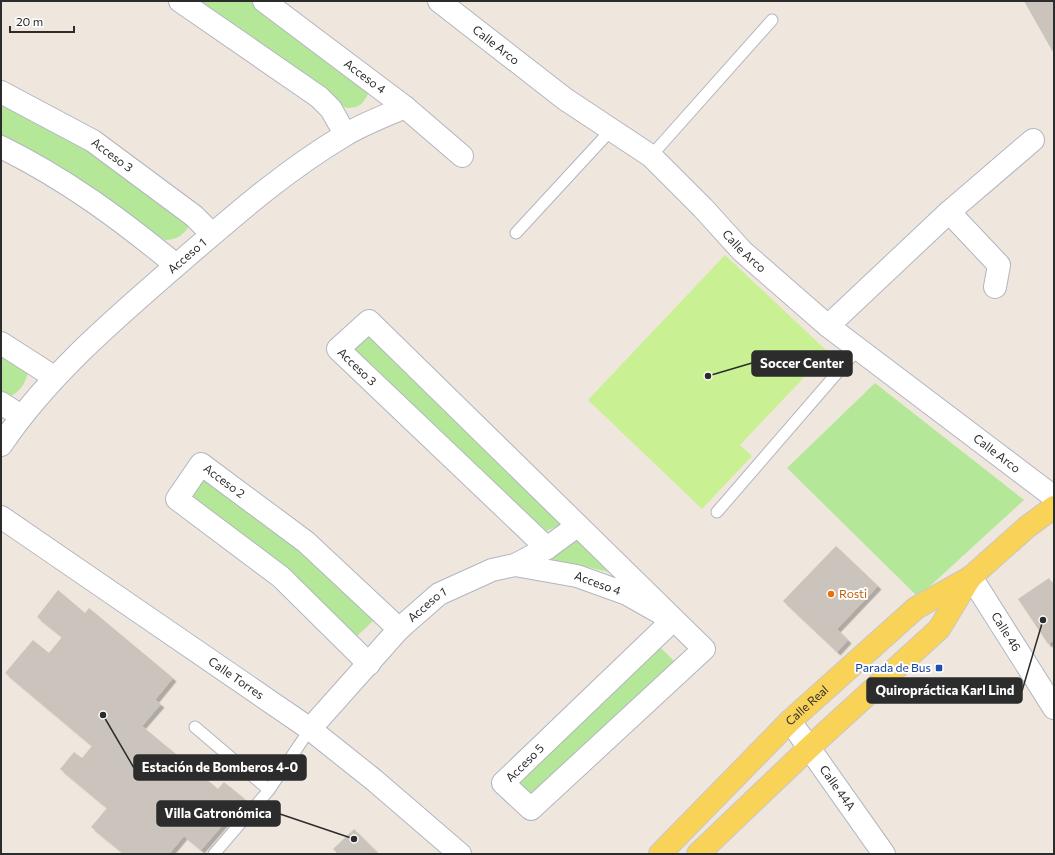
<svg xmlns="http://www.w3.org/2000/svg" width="1055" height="855" viewBox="0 0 1055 855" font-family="Commissioner,sans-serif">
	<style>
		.green { fill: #b4e898 }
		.pitch { fill: #c9f093 }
		.building { fill: #cac4bd; filter: url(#shadow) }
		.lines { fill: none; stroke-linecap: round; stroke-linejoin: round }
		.lane-casing { stroke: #b2b5c1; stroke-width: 13 }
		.street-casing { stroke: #b2b5c1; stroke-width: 24 }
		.primary-casing { stroke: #c8c8c8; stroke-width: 24 }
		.lane { stroke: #fff; stroke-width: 11 }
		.street { stroke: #fff; stroke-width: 22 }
		.primary { stroke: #f9d258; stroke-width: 22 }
		.food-dot { fill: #e8710a; stroke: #fff; stroke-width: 1.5 }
		.transit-dot { fill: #1a4fb4; stroke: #fff; stroke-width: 1.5 }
		.labels { text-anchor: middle; stroke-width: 4; stroke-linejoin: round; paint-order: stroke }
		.street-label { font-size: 12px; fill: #2c2c2c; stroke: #fff }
		.food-label { font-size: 12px; fill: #c56008; stroke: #fff; text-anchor: start }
		.transit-label { font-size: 12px; fill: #164399; stroke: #fff; text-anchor: end }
		.leader { fill: none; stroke: #2c2c2c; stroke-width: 1.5 }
		.callout-dot { fill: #2c2c2c; stroke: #fff; stroke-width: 1.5 }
		.callout { fill: #2c2c2c; stroke: #2c2c2c; stroke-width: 1.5 }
		.callout-label { font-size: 13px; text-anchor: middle; font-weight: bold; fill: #fff }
	</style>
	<defs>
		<filter id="shadow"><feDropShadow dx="3.5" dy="3.5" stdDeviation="0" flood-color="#0004"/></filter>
	</defs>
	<rect width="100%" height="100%" fill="#efe7de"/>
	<g class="green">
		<path d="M198,1H253L365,83L369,92C363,104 360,108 346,108Z"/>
		<path d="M1,97L93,146L189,226C183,235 177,240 165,240L73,175L1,137Z"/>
		<path d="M368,335L564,523L542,533L351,352Z"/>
		<path d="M1,350L28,371C26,384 18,395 5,398L1,395Z"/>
		<path d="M875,383L1024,500L918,597L787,468Z"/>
		<path d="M204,475L297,545L374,620L357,636L277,560L191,495Z"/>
		<path d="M580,538L617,574L579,565L539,560Z"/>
		<path d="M659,646L677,664L534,798L514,781Z"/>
	</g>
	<path class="pitch" d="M725,255L828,352L740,445L752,456L702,509L588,400Z"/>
	<g class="building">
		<path d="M1024,1H1054V54Z"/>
		<path d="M836,546L878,586L837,629L848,640L837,652L783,601Z"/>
		<path d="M1049,578L1054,585V640L1048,644L1018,599Z"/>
		<path d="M58,590L85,613L89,608L173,678L155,700L161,704L142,726L218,789L224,782L245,799L201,850L184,836L169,854H124L91,827L107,808L60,769L74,752L82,758L92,746L5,673L33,640L49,653L62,637L37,617Z"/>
		<path d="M354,829L379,854H338L333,849Z"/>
	</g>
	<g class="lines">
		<g class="lane-casing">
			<g id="lane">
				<path d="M651,156L772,20"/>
				<path d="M516,233L611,130"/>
				<path d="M717,512L857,350"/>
				<path d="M195,727L269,790"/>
				<path d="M214,854L269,790L310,729"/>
			</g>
		</g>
		<g class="street-casing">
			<g id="street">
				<path d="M180,1L319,97L331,109L345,134"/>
				<path id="s1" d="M264,1L405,107L462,156"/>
				<path id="s2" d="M439,1L565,99L651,156L703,208L742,251L828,326L1054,497"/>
				<path id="s3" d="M1,92L93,141L194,216L212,234"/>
				<path d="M1,147C66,179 120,219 176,265"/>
				<path d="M949,212L999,265L995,287"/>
				<path d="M828,326L949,212L1033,140"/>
				<path d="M1,343L54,377"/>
				<path d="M1,403L21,416"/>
				<path id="s4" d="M1,445C47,377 109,324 171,270C227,222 281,173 345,135C363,124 385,116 405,107"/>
				<path id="s5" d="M1,517L310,729L374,780L460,854"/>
				<path id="s6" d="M515,565L577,576L627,594L673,620L503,783L531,809L704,649L369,321L338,349L547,548"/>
				<path id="s7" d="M971,577L1054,708"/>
				<path id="s8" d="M369,664L281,577L177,499L201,464L306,542L399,629"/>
				<path id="s9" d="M790,721L884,854"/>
				<path id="s10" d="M310,729L399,629L439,594L492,570L515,565L547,548L577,526"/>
			</g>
		</g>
		<g class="primary-casing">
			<g id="primary">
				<path id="s11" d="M660,854L790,721L916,608L971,577L1027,527L1054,507"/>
				<path d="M698,854L810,747L939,629L970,578"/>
			</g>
		</g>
		<use href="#lane" class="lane"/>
		<use href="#street" class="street"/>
		<use href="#primary" class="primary"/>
	</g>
	<circle class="food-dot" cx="831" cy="594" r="4"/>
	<rect class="transit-dot" x="935" y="664" width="8" height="8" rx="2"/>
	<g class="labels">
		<g class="street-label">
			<text dy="4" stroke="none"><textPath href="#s2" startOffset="72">Calle Arco</textPath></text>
			<text dy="4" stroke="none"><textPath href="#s1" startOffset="126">Acceso 4</textPath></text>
			<text dy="4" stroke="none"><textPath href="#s3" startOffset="128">Acceso 3</textPath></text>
			<text dy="4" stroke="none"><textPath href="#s2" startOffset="396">Calle Arco</textPath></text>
			<text dy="4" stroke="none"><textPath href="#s4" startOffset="266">Acceso 1</textPath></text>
			<text dy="4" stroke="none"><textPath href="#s6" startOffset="1215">Acceso 3</textPath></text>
			<text dy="4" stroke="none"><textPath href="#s2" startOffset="720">Calle Arco</textPath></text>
			<text dy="4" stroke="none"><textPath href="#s8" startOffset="325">Acceso 2</textPath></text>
			<text dy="4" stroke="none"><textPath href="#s6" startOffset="85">Acceso 4</textPath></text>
			<text dy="4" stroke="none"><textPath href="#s10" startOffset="171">Acceso 1</textPath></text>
			<text dy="4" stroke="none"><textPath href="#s7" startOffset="65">Calle 46</textPath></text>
			<text dy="4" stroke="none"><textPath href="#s5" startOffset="285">Calle Torres</textPath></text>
			<text dy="4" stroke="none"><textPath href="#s11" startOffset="209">Calle Real</textPath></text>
			<text transform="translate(525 763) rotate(-45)" y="4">Acceso 5</text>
			<text dy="4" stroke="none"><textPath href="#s9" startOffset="82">Calle 44A</textPath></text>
		</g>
		<g class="food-label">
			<text x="839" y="598">Rosti</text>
		</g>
		<g class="transit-label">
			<text x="931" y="672">Parada de Bus</text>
		</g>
	</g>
	<path class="leader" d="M708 376L752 363M1043 620L1022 691M103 715L134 768M354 839L280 814"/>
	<g class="callout-dot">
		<circle cx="708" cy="376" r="4"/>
		<circle cx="1043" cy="620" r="4"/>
		<circle cx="103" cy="715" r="4"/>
		<circle cx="354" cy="839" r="4"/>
	</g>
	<g class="callout">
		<rect x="752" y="351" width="100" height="25" rx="4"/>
		<rect x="867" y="678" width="155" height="25" rx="4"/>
		<rect x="134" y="755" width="172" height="25" rx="4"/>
		<rect x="157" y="801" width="123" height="25" rx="4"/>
	</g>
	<g class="callout-label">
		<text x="802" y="368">Soccer Center</text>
		<text x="945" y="695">Quiropráctica Karl Lind</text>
		<text x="220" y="772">Estación de Bomberos 4-0</text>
		<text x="218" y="818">Villa Gatronómica</text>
	</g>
	<rect width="1055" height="855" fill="none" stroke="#2c2c2c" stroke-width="4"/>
	<path d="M10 26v6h64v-6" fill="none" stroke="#2c2c2c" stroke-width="2"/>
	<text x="16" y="26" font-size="12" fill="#2c2c2c" stroke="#ffffff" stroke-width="3" paint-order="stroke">20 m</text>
</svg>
